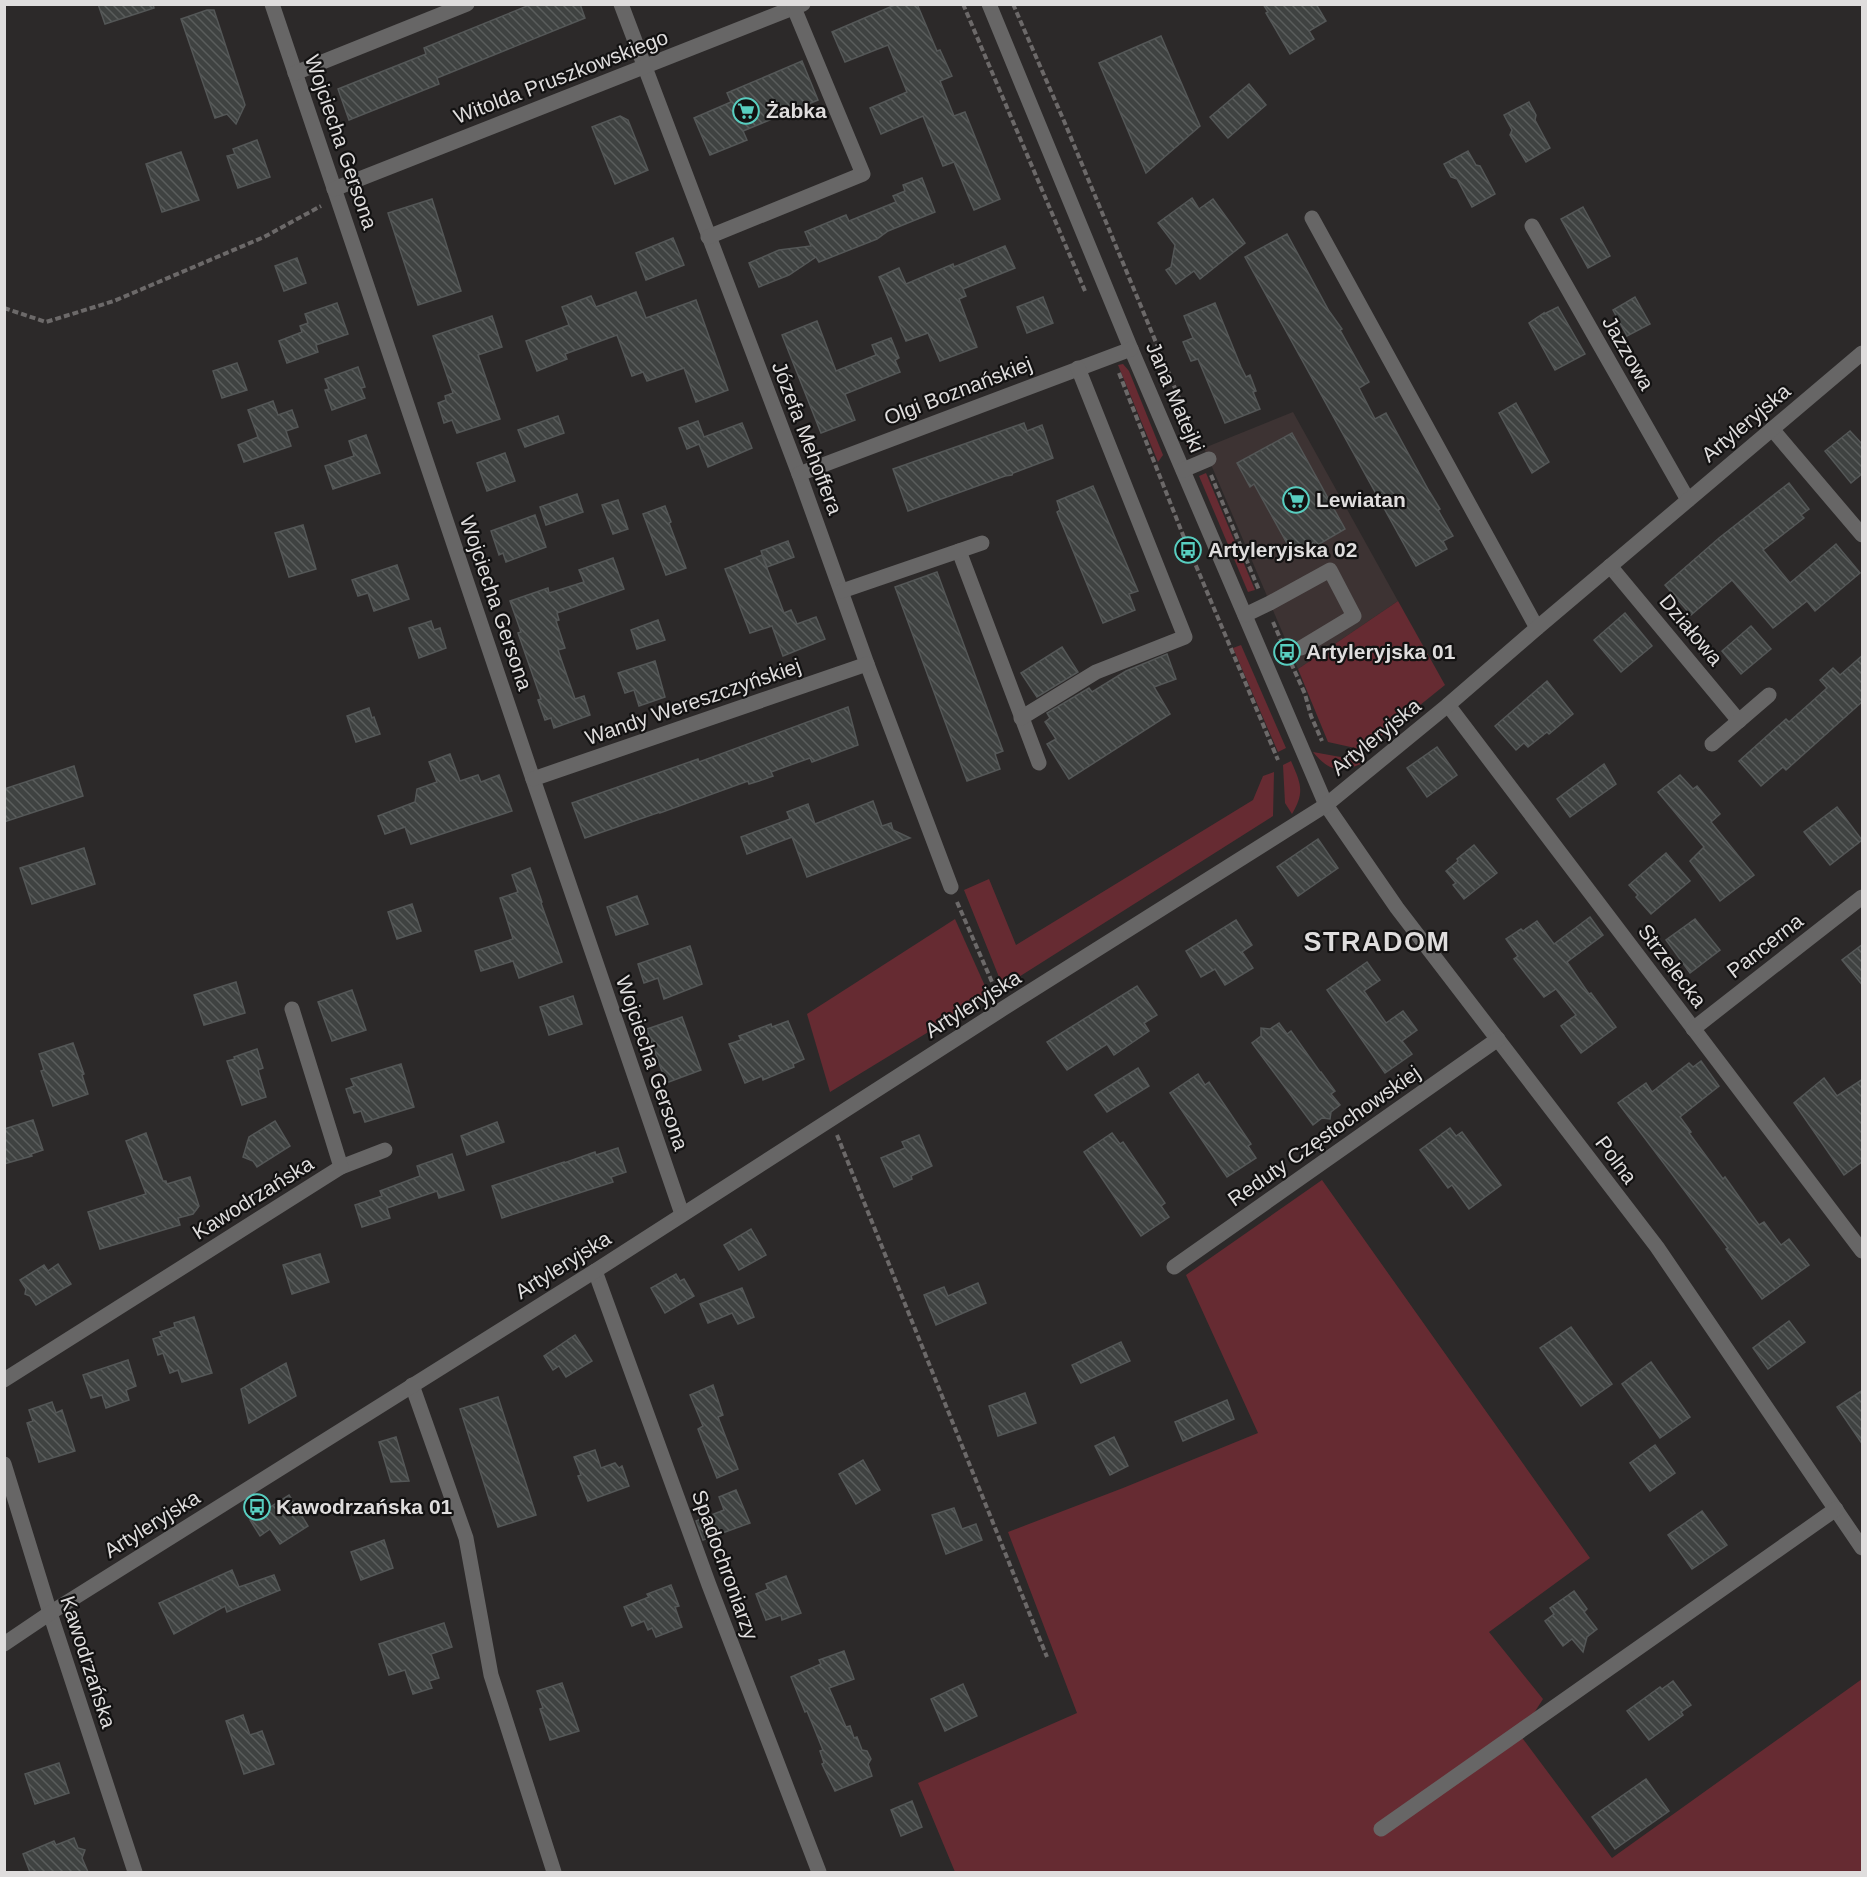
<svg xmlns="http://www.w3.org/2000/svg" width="1867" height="1877" viewBox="0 0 1867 1877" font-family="Helvetica,sans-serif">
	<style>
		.built { fill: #3d3333 }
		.grass { fill: #662b32 }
		.building { fill: url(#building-back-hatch); stroke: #545757; stroke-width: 1.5 }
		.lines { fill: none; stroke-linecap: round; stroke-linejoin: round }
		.path { stroke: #6c6969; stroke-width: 4; stroke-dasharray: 6 3; stroke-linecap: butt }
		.minor { stroke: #676666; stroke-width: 15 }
		.labels { text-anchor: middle; stroke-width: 4.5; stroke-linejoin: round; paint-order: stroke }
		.street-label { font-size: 21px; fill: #dfdddd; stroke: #131212 }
		.poi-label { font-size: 21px; font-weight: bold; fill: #dfdddd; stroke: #131212; text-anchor: start }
		.district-label { font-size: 27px; font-weight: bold; letter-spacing: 1.5px; fill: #dfdddd; stroke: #131212 }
	</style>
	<defs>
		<pattern id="building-back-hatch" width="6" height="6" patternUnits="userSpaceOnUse" patternTransform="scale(1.5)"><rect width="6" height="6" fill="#3f4241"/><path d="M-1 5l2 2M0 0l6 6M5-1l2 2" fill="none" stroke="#5a5d5c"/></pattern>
	</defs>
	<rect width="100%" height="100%" fill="#2c2929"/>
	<path class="built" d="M1293,412L1398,601L1298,669L1204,448Z"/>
	<g class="grass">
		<path d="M1123,364L1129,371L1163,455L1158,462L1118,365Z"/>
		<path d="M1179,405L1198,450H1191L1187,446L1172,410Z"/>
		<path d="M1206,473L1255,590L1248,592L1199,476Z"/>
		<path d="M1398,601L1445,685L1364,750L1328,742L1298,669Z"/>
		<path d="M1241,645L1286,748L1278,752L1233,648Z"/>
		<path d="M1313,752L1357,760L1361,764C1339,773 1329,771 1313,752Z"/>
		<path d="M1291,761C1301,784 1305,792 1292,814L1285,803L1283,765Z"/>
		<path d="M1274,772L1273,816L1003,987L964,890L989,879L1016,945L1253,800L1263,776Z"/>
		<path d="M955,919L989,995L830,1092L807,1014Z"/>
		<path d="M1322,1180L1590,1558L1489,1632L1543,1699L1520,1735L1612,1858L1862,1679V1872H955L918,1783L1077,1713L1008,1532L1123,1488L1258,1433L1186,1275Z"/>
	</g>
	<g class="building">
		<path d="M98,4H153L154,8L105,24Z"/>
		<path d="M532,4H580L585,18L437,78L439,84L349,120L338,89L426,54L424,48Z"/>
		<path d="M897,4H917L937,51L940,50L952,76L940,81L954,116L965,112L1000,199L974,210L954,162L943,166L923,116L881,134L870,108L907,92L888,45L845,62L832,32Z"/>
		<path d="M1263,4H1316L1326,21L1309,31L1314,39L1290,54L1266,13L1268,12Z"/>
		<path d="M207,10H214L245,105L236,124L227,114L215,118L181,19Z"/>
		<path d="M1161,36L1200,126L1146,173L1099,63Z"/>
		<path d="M802,61L818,100L743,131L747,140L710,155L694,118L731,102L727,93Z"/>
		<path d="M1249,84L1266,105L1228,138L1210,117Z"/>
		<path d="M1529,102L1536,115L1535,120L1550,148L1526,162L1510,135L1512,130L1504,115Z"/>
		<path d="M620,116L628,120L648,170L615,184L592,127Z"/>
		<path d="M257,140L270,177L238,188L227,156L235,154L233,149Z"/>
		<path d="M1468,151L1476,165L1480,166L1495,194L1472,207L1457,179L1451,177L1444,164Z"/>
		<path d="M181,152L199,200L162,212L146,164Z"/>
		<path d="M922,178L935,212L888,231L877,239L819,262L816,257L789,275L759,287L749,263L779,250L811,246L805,232L846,215L849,221L896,202L893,196L905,191L903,185Z"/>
		<path d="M1192,198L1199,209L1213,199L1245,243L1200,279L1194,271L1176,284L1166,270L1171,267L1175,245L1158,223Z"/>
		<path d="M432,199L461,291L418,305L388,213Z"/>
		<path d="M1583,207L1610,256L1588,268L1561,219Z"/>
		<path d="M1287,234L1329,311L1342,329L1340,330L1369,382L1359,388L1375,419L1386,413L1429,491L1440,509L1438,510L1453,536L1443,541L1447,549L1416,566L1245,257Z"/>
		<path d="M673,238L684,265L646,280L636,253Z"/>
		<path d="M1005,246L1015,268L963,289L966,296L959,299L977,347L940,361L928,333L906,341L879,277L899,268L906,284L953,264L954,267Z"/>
		<path d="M297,258L306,283L284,291L275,266Z"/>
		<path d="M636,292L646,318L696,300L728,390L696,402L684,368L647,381L643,372L632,376L617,335L565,354L567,359L537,371L526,341L569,325L562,307L591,296L596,307Z"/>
		<path d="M1043,297L1053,323L1027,333L1017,307Z"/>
		<path d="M1635,297L1650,324L1627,336L1613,310Z"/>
		<path d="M337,303L348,334L316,345L318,352L287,363L279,341L302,332L300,326L308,323L305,314Z"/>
		<path d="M1215,303L1241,367L1246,377L1250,375L1256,391L1253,392L1260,409L1225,423L1198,359L1191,361L1183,342L1193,338L1184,316Z"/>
		<path d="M1558,307L1585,354L1555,370L1529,323L1544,313V314Z"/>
		<path d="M492,316L502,347L478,355L500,419L457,433L452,420L444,423L438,403L446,400L445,396L453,393L433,336Z"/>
		<path d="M817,321L836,371L876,355L872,345L891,338L899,358L895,360L900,372L845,394L855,420L821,433L782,335Z"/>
		<path d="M237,363L247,390L222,398L213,371Z"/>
		<path d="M358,367L365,387L361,388L365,398L332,410L325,390L329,389L325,379Z"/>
		<path d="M273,401L278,415L292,410L298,427L286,431L291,446L244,462L238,445L258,437L248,410Z"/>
		<path d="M1516,403L1549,462L1532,473L1499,413Z"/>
		<path d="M558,416L564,433L525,447L518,430Z"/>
		<path d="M698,421L704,437L742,423L752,448L708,467L699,444L687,449L679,428Z"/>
		<path d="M1024,423L1027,431L1042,425L1053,458L1013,473L1012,475L1005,476L908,511L893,469Z"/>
		<path d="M1850,431L1863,445V473L1851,483L1825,451Z"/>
		<path d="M1292,433L1345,529L1316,546L1314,542L1293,554L1254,484L1250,487L1237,463Z"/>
		<path d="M366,435L380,473L333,489L325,466L354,456L349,441Z"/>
		<path d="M505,453L515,481L487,491L477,463Z"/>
		<path d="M1789,483L1809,509L1801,515L1804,518L1763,550L1790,583L1836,544L1860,573L1815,611L1807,601L1773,628L1732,580L1691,615L1665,585L1719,538Z"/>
		<path d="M1093,486L1138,591L1129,594L1135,610L1103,623L1057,512L1060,510L1057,501Z"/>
		<path d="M577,494L583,512L546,525L540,507Z"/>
		<path d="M618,500L628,529L613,534L602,505Z"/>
		<path d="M665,506L671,522L669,523L686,568L666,575L643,514Z"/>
		<path d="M535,515L546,547L506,562L503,553L499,555L491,531Z"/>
		<path d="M303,525L316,569L289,577L275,533Z"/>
		<path d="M788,541L794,557L767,567L761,551Z"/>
		<path d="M762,555L784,613L791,610L797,624L816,617L825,639L783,656L772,626L750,633L725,569Z"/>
		<path d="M613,558L624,589L557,613L559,620L556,621L565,648L558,650L575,699L584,696L590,715L554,728L551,718L545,720L538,700L541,699L518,633L521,632L510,601L548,588L549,593L584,582L579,570Z"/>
		<path d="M397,565L409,599L374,611L368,593L358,596L352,580Z"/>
		<path d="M937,572L1003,751L995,754L1000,769L967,781L895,587Z"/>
		<path d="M1625,613L1652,646L1621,672L1594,640Z"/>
		<path d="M658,620L665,640L637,649L631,630Z"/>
		<path d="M431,621L434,630L440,628L446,648L419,658L409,628Z"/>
		<path d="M1751,626L1771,649L1741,674L1722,651Z"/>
		<path d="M1062,647L1078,672L1037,697L1021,673Z"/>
		<path d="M1167,654L1176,679L1154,687L1170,714L1069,779L1047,744L1056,739L1045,722L1050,718L1047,713L1089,688L1092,692L1126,671Z"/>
		<path d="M1863,655V701L1786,770L1783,767L1761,786L1739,761L1786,719L1789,722L1827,688L1820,680L1833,668L1840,675Z"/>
		<path d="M655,661L665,697L639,706L634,690L625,693L618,673Z"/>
		<path d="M1547,681L1573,714L1549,734L1547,732L1528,747L1524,743L1516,750L1495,726Z"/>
		<path d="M848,707L858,745L812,762L810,758L771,772L773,776L759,781L749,784L748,781L660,813V812L585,838L572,803L698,759L699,762Z"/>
		<path d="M369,708L372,718L374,717L380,734L356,742L347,716Z"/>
		<path d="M1437,747L1457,775L1427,797L1407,768Z"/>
		<path d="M450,754L460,781L478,775L481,782L499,775L512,811L411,844L405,827L385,834L378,816L415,802L417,789L437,782L429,762Z"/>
		<path d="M1604,764L1616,784L1570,817L1557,799Z"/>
		<path d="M74,766L83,796L4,822V789Z"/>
		<path d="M1680,775L1693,789L1697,786L1720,814L1711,822L1754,875L1720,901L1690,861L1704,847L1658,792Z"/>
		<path d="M873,801L882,826L891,823L893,830L910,838L807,877L792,837L747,854L741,837L790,819L787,812L808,804L815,824Z"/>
		<path d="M1837,807L1862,840L1830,865L1804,832Z"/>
		<path d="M1318,839L1338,868L1298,896L1277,867Z"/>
		<path d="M1474,845L1497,873L1464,899L1453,885L1456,883L1446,871L1458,861L1457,859Z"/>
		<path d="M84,848L95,884L32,904L20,868Z"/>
		<path d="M1666,853L1690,881L1651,914L1636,897L1638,895L1629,885Z"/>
		<path d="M530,868L542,902L541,903L562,962L519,978L513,961L481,971L475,951L513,939L500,898L518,892L512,875Z"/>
		<path d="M637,896L648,924L616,935L607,907Z"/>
		<path d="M412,904L421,931L397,939L388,912Z"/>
		<path d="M1590,917L1603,935L1567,962L1589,994L1591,993L1616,1027L1581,1053L1561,1026L1576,1015L1556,989L1544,997L1514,959L1518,956L1506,939L1521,929L1523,931L1537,921L1554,944Z"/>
		<path d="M1695,919L1720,950L1690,973L1666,940Z"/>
		<path d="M1236,920L1252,945L1242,952L1253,968L1225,985L1215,969L1201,977L1186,951Z"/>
		<path d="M1863,944V986L1842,960Z"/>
		<path d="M690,946L702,984L664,999L658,978L644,983L638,964Z"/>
		<path d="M1367,962L1380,980L1364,991L1386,1023L1403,1011L1417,1030L1402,1041L1412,1054L1385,1073L1327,990Z"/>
		<path d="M236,982L245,1013L204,1025L194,995Z"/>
		<path d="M1137,986L1157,1015L1144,1023L1149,1031L1114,1055L1107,1044L1067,1070L1047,1042Z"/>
		<path d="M352,990L366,1030L332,1041L318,1002Z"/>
		<path d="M573,996L582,1024L549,1035L540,1007Z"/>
		<path d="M682,1017L701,1070L666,1083L647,1029Z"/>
		<path d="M788,1021L804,1059L793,1064L794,1067L763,1080L762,1076L745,1083L729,1044L741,1040L739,1036L771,1024L772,1027Z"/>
		<path d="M1279,1023L1287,1034L1291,1031L1320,1072H1321L1335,1091L1331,1094L1340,1105L1331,1112L1330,1119L1322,1118L1313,1125L1252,1043L1261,1036V1028L1270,1029Z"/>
		<path d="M73,1043L84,1074L82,1075L88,1094L53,1106L41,1071L44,1070L39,1054Z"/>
		<path d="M257,1049L263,1068L258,1070L266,1097L242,1105L227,1061L235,1059L234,1057Z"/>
		<path d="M1701,1061L1719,1086L1680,1117L1691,1132L1689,1133L1723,1179L1725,1177L1759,1225L1764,1222L1781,1245L1789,1239L1809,1265L1762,1299L1726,1249L1728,1248L1618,1103L1646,1083L1652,1092L1689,1063L1693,1067Z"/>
		<path d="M401,1064L414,1107L365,1122L361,1111L354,1113L346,1089L354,1086L351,1079Z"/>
		<path d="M1138,1068L1149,1086L1107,1112L1095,1095Z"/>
		<path d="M1198,1074L1205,1085L1209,1082L1251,1144L1248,1146L1256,1158L1227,1177L1170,1093Z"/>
		<path d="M1824,1078L1837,1096L1863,1079V1161L1844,1175L1794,1103Z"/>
		<path d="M33,1120L43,1150L31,1154L32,1156L4,1164V1129Z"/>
		<path d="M275,1121L290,1146L257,1167L253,1161L243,1157L249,1137Z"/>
		<path d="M497,1122L504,1142L467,1155L461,1136Z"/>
		<path d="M1450,1128L1456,1136L1462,1132L1501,1185L1469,1209L1452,1185L1448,1188L1420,1150Z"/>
		<path d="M146,1133L163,1181H166L167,1184L190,1177L199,1206L193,1214L178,1218L180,1225L100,1249L88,1212L146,1194L126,1141Z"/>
		<path d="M1112,1133L1120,1144L1123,1142L1165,1203L1161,1206L1169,1217L1141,1236L1084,1152Z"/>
		<path d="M919,1135L932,1166L911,1176L912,1179L894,1187L881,1158L905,1148L902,1142Z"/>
		<path d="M618,1148L626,1172L611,1177L613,1182L502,1218L492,1186L564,1162V1163L595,1152L596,1155Z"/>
		<path d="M452,1154L464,1190L439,1198L437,1191L387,1208L390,1218L362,1227L355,1205L382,1196L380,1191L420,1176L417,1166Z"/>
		<path d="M751,1229L766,1255L739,1270L724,1245Z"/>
		<path d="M320,1254L329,1282L292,1294L283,1265Z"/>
		<path d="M58,1264L71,1284L36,1305L30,1296L25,1294L26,1289L20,1280L44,1265L48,1271Z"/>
		<path d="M676,1274L680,1281L684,1279L694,1296L665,1313L651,1288Z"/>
		<path d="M978,1283L986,1303L936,1325L924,1295L944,1287L948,1296Z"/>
		<path d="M742,1288L754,1317L738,1324L732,1313L708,1323L700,1304Z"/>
		<path d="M194,1317L212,1373L182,1382L178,1370L170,1373L163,1353L158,1355L153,1339L162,1336L160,1332L175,1327L174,1323Z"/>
		<path d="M1789,1321L1805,1342L1768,1369L1753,1348Z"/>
		<path d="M1571,1327L1612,1384L1581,1406L1540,1348Z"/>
		<path d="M575,1335L592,1361L566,1377L559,1366L553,1370L544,1356Z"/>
		<path d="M1121,1342L1130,1361L1081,1383L1072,1365Z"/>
		<path d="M128,1360L136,1386L126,1390L129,1400L106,1408L102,1395L91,1398L83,1375Z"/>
		<path d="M1651,1362L1690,1417L1660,1438L1622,1384Z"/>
		<path d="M286,1363L296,1396L249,1423L241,1389Z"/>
		<path d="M713,1385L723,1415L718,1417L738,1469L717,1478L698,1429L703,1426L690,1395Z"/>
		<path d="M1863,1390V1445L1837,1407Z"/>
		<path d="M1025,1393L1036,1423L998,1436L989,1406Z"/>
		<path d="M498,1397L536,1515L498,1527L460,1409Z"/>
		<path d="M1227,1400L1234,1419L1183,1441L1175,1422Z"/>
		<path d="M52,1402L56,1413L62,1410L75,1451L39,1462L27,1423L33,1421L29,1410Z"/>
		<path d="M396,1437L409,1481L391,1482L379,1442Z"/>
		<path d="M1114,1437L1128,1466L1110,1475L1095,1446Z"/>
		<path d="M1655,1445L1675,1473L1650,1491L1630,1463Z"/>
		<path d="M595,1450L601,1468L615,1463L619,1468L622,1466L629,1486L588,1501L578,1476L581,1475L574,1457Z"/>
		<path d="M863,1460L880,1490L856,1504L839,1474Z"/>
		<path d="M736,1490L750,1523L703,1540L696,1521L724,1510L719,1497Z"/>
		<path d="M289,1495L308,1526L280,1544L270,1529L260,1536L250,1520Z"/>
		<path d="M954,1508L962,1529L976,1524L982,1540L946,1554L932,1515Z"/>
		<path d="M1702,1511L1727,1545L1692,1569L1668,1535Z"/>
		<path d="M384,1540L393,1568L361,1580L351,1552Z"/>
		<path d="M232,1570L239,1587L274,1575L280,1590L227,1612L225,1606L174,1634L159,1603Z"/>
		<path d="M786,1576L801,1613L782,1620L781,1615L766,1620L756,1594L768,1589L766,1584Z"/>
		<path d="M671,1585L679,1606L675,1607L682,1627L656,1637L652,1628L648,1630L644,1621L632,1626L624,1607L649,1597L647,1594Z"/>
		<path d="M1574,1591L1587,1609L1584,1612L1597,1629L1587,1637L1583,1652L1572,1639L1563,1646L1545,1621L1554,1614L1550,1608Z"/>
		<path d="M444,1623L452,1647L431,1654L439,1678L429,1681L432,1688L413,1694L405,1670L389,1675L379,1644Z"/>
		<path d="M844,1651L854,1679L829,1688L846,1727L850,1726L854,1738L857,1737L862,1750L867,1751L871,1759L868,1764L872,1776L835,1791L822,1764L824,1763L820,1751L823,1750L807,1711L805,1712L791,1677L821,1664L819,1660Z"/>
		<path d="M1673,1681L1691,1705L1681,1712L1683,1715L1649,1740L1627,1711L1660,1687L1662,1689Z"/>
		<path d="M562,1683L579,1731L550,1740L540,1709L543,1708L537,1691Z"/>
		<path d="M963,1684L977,1716L945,1731L931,1699Z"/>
		<path d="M243,1715L250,1735L262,1731L274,1764L244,1774L226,1721Z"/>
		<path d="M59,1763L69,1793L35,1804L25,1774Z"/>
		<path d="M1646,1779L1669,1811L1615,1849L1592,1817Z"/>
		<path d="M912,1801L922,1827L901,1836L891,1810Z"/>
		<path d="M74,1838L78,1848L85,1850L82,1858L88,1872H30L23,1854L54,1841L56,1845Z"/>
	</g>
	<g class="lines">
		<g class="path">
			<path d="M963,4L1085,291"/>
			<path d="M1013,4L1064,121L1199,446"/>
			<path d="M4,308L46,322L114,301L264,237L321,206"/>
			<path d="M1119,373L1183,535L1278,760"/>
			<path d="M1211,475L1259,590"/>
			<path d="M1273,622L1283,645"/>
			<path d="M1291,663L1305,694L1311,716L1322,741"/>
			<path d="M957,902L996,991"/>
			<path d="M837,1135L1047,1657"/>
		</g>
		<g class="minor">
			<path d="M272,4L533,779L682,1214"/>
			<path d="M621,4L799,474L867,664L951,887"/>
			<path d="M989,4L1131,349L1326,805L1397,908L1657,1247L1862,1548"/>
			<path d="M295,73L467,4"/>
			<path d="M334,189L803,4"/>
			<path d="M1312,218L1537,628"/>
			<path d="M1532,226L1688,500"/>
			<path d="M708,237L863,174L794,8"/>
			<path d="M1772,429L1862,535"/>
			<path d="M1183,470L1209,459"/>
			<path d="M799,474L1131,349"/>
			<path d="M959,551L1039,763"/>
			<path d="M1610,566L1739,721"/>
			<path d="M842,591L982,543"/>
			<path d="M1245,615L1270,603L1330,570L1354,616L1301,648"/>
			<path d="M1448,705L1862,1251"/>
			<path d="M1021,718L1096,672L1185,637L1078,368"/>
			<path d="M1712,744L1769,695"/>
			<path d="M533,779L867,664"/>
			<path d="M1693,1029L1862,897"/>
			<path d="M341,1167L385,1150"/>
			<path d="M1174,1267L1498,1039"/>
			<path d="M595,1271L709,1585L819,1872"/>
			<path d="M4,1380L341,1167L292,1009"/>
			<path d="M412,1385L466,1538L491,1675L554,1872"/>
			<path d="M4,1464L50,1613L135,1872"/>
			<path d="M4,1644L50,1613L595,1271L1004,1008L1326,805L1448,705L1537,628L1862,353"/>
			<path d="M1381,1829L1836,1509"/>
		</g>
	</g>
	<defs>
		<g id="supermarket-ring" transform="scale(1.35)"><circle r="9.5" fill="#131212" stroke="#58cec0" stroke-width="1.5"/><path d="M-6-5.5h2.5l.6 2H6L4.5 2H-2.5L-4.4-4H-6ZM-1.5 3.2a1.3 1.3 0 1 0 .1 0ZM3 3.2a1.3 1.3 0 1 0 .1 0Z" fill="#58cec0"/></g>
		<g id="bus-ring" transform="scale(1.35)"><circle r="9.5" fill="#131212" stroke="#58cec0" stroke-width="1.5"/><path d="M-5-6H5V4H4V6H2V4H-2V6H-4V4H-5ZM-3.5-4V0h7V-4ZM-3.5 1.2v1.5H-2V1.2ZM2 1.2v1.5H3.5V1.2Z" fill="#58cec0"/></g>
	</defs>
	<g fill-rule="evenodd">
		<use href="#supermarket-ring" x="746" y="111"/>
		<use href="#supermarket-ring" x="1296" y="500"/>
		<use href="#bus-ring" x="1188" y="550"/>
		<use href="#bus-ring" x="1287" y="652"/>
		<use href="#bus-ring" x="257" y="1507"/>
	</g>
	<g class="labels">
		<g class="street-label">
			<text transform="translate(561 77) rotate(-21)" y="7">Witolda Pruszkowskiego</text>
			<text transform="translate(341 142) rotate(71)" y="7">Wojciecha Gersona</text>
			<text transform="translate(1628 353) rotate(60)" y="7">Jazzowa</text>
			<text transform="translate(958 391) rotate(-21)" y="7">Olgi Boznańskiej</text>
			<text transform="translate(1175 397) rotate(67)" y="7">Jana Matejki</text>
			<text transform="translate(1746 423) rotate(-40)" y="7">Artyleryjska</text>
			<text transform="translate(807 438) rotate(69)" y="7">Józefa Mehoffera</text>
			<text transform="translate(496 603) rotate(71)" y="7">Wojciecha Gersona</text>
			<text transform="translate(1691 630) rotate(50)" y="7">Działowa</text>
			<text transform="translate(693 702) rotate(-19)" y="7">Wandy Wereszczyńskiej</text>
			<text transform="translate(1376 737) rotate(-39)" y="7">Artyleryjska</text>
			<text transform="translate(1765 946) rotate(-38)" y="7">Pancerna</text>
			<text transform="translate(1672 966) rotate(53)" y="7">Strzelecka</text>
			<text transform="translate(973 1004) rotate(-32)" y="7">Artyleryjska</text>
			<text transform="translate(652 1063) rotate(71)" y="7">Wojciecha Gersona</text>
			<text transform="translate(1324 1136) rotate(-35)" y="7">Reduty Częstochowskiej</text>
			<text transform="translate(1616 1160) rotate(53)" y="7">Polna</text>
			<text transform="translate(253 1198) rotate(-32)" y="7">Kawodrzańska</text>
			<text transform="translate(563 1265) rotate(-32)" y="7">Artyleryjska</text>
			<text transform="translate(152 1524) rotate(-32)" y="7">Artyleryjska</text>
			<text transform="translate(725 1565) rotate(70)" y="7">Spadochroniarzy</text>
			<text transform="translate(88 1662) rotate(72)" y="7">Kawodrzańska</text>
		</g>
		<g class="poi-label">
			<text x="766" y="118">Żabka</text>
			<text x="1316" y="507">Lewiatan</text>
			<text x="1208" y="557">Artyleryjska 02</text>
			<text x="1306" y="659">Artyleryjska 01</text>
			<text x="276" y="1514">Kawodrzańska 01</text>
		</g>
		<g class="district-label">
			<text x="1377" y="951">STRADOM</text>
		</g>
	</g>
	<rect width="1867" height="1877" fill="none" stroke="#dfdddd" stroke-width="12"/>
</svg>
